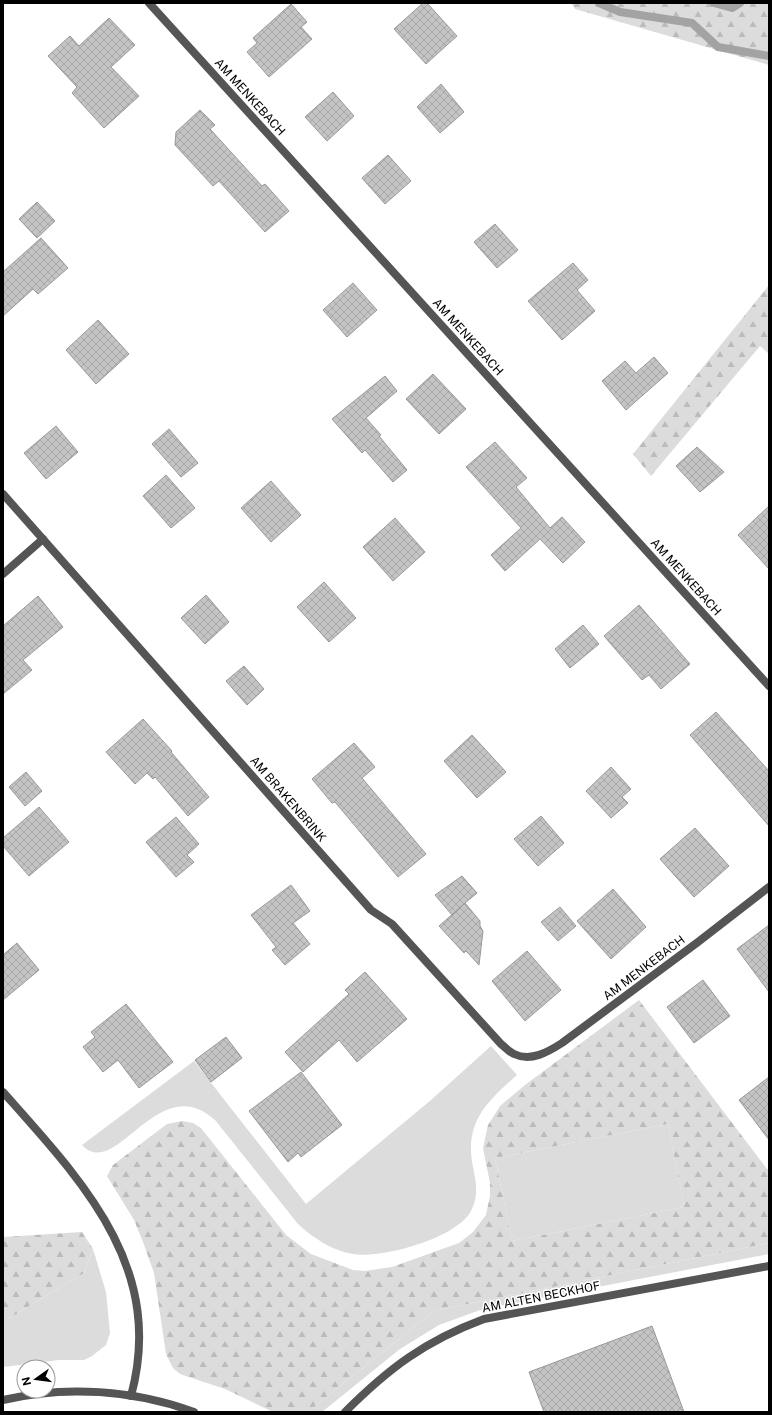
<svg xmlns="http://www.w3.org/2000/svg" width="772" height="1415" viewBox="0 0 772 1415" font-family="'Public Sans',sans-serif">
	<style>
		.green { fill: #dcdcdc }
		.forest { fill: url(#forest-firs); fill-rule: evenodd }
		.lines { fill: none; stroke-linecap: round; stroke-linejoin: round }
		.stream { stroke: #a3a3a3; stroke-width: 8 }
		.building { fill: url(#building-cross-hatch); stroke: #999 }
		.minor { stroke: #555; stroke-width: 8 }
		.labels { text-anchor: middle; stroke-width: 3; stroke-linejoin: round; paint-order: stroke }
		.street-label { font-size: 12px; fill: #000; stroke: #fff }
	</style>
	<defs>
		<pattern id="forest-firs" width="22" height="20" patternUnits="userSpaceOnUse"><rect width="22" height="20" fill="#dcdcdc"/><path d="M5 1l3.5 6h-7zM16 11l3.5 6h-7z" fill="#bbb"/></pattern>
		<pattern id="building-cross-hatch" width="8" height="8" patternUnits="userSpaceOnUse"><rect width="8" height="8" fill="#c4c4c4"/><path d="M0 0l8 8M0 8l8-8" fill="none" stroke="#a7a7a7"/></pattern>
	</defs>
	<rect width="100%" height="100%" fill="#fff"/>
	<g class="green">
		<path d="M491,1046L517,1075C486,1102 464,1123 473,1167C476,1183 479,1195 471,1211C457,1238 382,1259 353,1254C333,1251 313,1238 298,1224L215,1120C158,1068 116,1182 82,1145L194,1061L306,1204L431,1100Z"/>
		<path d="M668,1124L684,1207L512,1241L495,1158Z"/>
		<path d="M769,1243V1254L483,1309L439,1325L400,1349L322,1412H308L434,1311Z"/>
		<path d="M93,1249L106,1292L110,1333L106,1345L92,1356L84,1360H59L3,1367V1322L84,1273Z"/>
	</g>
	<g class="forest">
		<path d="M571,3H769V65L575,9Z"/>
		<path d="M769,285V354L760,346L651,476L633,454Z"/>
		<path d="M639,1000L767,1169H769V1243L434,1311L308,1412H273L225,1389L180,1374L173,1368L166,1354L154,1273L143,1242L134,1220L107,1176L113,1165L167,1124L182,1121L193,1123L201,1128L286,1235L311,1254L353,1270L365,1271L392,1267L459,1243L473,1232L486,1215L490,1196V1183L483,1148L488,1125L500,1106L525,1085ZM668,1124L684,1207L512,1241L495,1158Z"/>
		<path d="M82,1232L93,1249L84,1273L3,1322V1237Z"/>
	</g>
	<g class="lines">
		<g class="stream">
			<path d="M599,3L620,12L692,23L718,47L769,56"/>
			<path d="M714,3L732,8L740,3"/>
		</g>
	</g>
	<g class="building">
		<path d="M423,3H427L457,36L426,64L394,29Z"/>
		<path d="M291,4L307,22L301,27L312,39L269,77L247,52L257,43L253,38Z"/>
		<path d="M109,18L135,45L111,67L139,96L104,128L72,93L77,87L48,56L70,36L79,46Z"/>
		<path d="M441,84L464,112L440,133L417,107Z"/>
		<path d="M333,92L354,116L327,141L305,117Z"/>
		<path d="M200,110L215,125L210,129L262,186L265,184L289,211L265,232L219,181L213,186L175,145L176,132Z"/>
		<path d="M388,155L411,181L385,204L362,178Z"/>
		<path d="M37,202L55,221L37,238L19,219Z"/>
		<path d="M495,224L518,250L497,268L474,242Z"/>
		<path d="M41,238L68,268L38,294L33,289L3,316V272Z"/>
		<path d="M573,263L588,280L577,290L595,311L562,340L528,301Z"/>
		<path d="M353,283L377,310L347,337L323,310Z"/>
		<path d="M98,320L129,354L96,384L66,350Z"/>
		<path d="M654,357L668,373L626,410L602,381L625,361L636,373Z"/>
		<path d="M433,374L466,409L439,434L406,399Z"/>
		<path d="M385,376L397,391L366,418L381,435L379,436L407,470L393,482L365,450L362,453L332,419Z"/>
		<path d="M56,426L78,452L46,479L24,453Z"/>
		<path d="M169,429L198,463L181,477L152,444Z"/>
		<path d="M495,442L527,478L516,487L550,528L562,517L585,542L563,563L540,539L505,571L491,555L521,528L466,467Z"/>
		<path d="M697,447L724,472L700,492L676,466Z"/>
		<path d="M166,475L195,508L171,528L143,496Z"/>
		<path d="M271,481L301,515L271,542L241,508Z"/>
		<path d="M769,506V569L738,535Z"/>
		<path d="M395,518L425,552L393,581L363,547Z"/>
		<path d="M324,582L356,618L329,642L297,607Z"/>
		<path d="M206,595L229,622L205,644L181,618Z"/>
		<path d="M38,596L63,627L23,660L32,670L3,694V626Z"/>
		<path d="M639,605L690,664L661,689L649,675L642,680L604,636Z"/>
		<path d="M583,625L599,644L570,668L555,649Z"/>
		<path d="M244,666L264,689L247,705L226,681Z"/>
		<path d="M716,712L769,771V826L690,735Z"/>
		<path d="M143,719L172,751L171,752L209,797L188,816L155,777L153,779L147,773L135,784L106,752Z"/>
		<path d="M472,735L506,772L477,798L444,761Z"/>
		<path d="M354,743L375,767L362,778L426,854L398,877L335,802L332,803L312,779Z"/>
		<path d="M611,767L631,789L622,797L628,803L611,818L586,791Z"/>
		<path d="M26,772L42,791L25,806L9,787Z"/>
		<path d="M39,807L69,842L29,876L3,846V838Z"/>
		<path d="M541,816L564,843L538,866L514,839Z"/>
		<path d="M176,817L199,844L187,855L194,862L176,877L146,842Z"/>
		<path d="M695,828L729,866L694,897L660,859Z"/>
		<path d="M462,876L477,893L465,903L480,921V926L483,931L479,965L466,951L464,953L439,926L464,904L452,915L435,895Z"/>
		<path d="M291,885L310,911L293,923L310,944L285,965L272,950L276,947L251,915Z"/>
		<path d="M613,889L646,927L611,959L577,921Z"/>
		<path d="M560,907L576,926L558,941L541,922Z"/>
		<path d="M769,925V992L737,949Z"/>
		<path d="M17,943L39,970L3,1000V955Z"/>
		<path d="M527,951L561,990L525,1021L492,981Z"/>
		<path d="M365,972L407,1019L357,1062L339,1040L303,1072L285,1052L349,994L345,990Z"/>
		<path d="M703,980L730,1016L694,1043L667,1007Z"/>
		<path d="M126,1004L173,1062L139,1088L118,1060L103,1072L83,1047L95,1037L91,1032Z"/>
		<path d="M226,1037L242,1058L211,1082L195,1060Z"/>
		<path d="M301,1072L342,1125L301,1157L298,1153L288,1162L249,1111Z"/>
		<path d="M769,1077V1140L739,1100Z"/>
		<path d="M652,1326L684,1412H544L529,1372Z"/>
	</g>
	<g class="lines">
		<g class="minor">
			<path d="M149,3L769,686"/>
			<path d="M3,494L371,910L392,924L501,1044C505,1047 509,1052 514,1054C531,1062 548,1052 562,1043L698,942L769,887"/>
			<path d="M3,574L43,539"/>
			<path d="M3,1092C82,1181 166,1267 131,1396"/>
			<path d="M3,1400C65,1385 135,1390 194,1412"/>
			<path d="M345,1412C389,1368 425,1341 484,1319L769,1266"/>
		</g>
	</g>
	<g class="labels">
		<g class="street-label">
			<text transform="translate(250 97) rotate(48)" y="4">AM MENKEBACH</text>
			<text transform="translate(468 337) rotate(48)" y="4">AM MENKEBACH</text>
			<text transform="translate(686 577) rotate(48)" y="4">AM MENKEBACH</text>
			<text transform="translate(288 799) rotate(49)" y="4">AM BRAKENBRINK</text>
			<text transform="translate(644 968) rotate(-37)" y="4">AM MENKEBACH</text>
			<text transform="translate(541 1297) rotate(-11)" y="4">AM ALTEN BECKHOF</text>
		</g>
	</g>
	<rect width="772" height="1415" fill="none" stroke="#000000" stroke-width="8"/>
	<g transform="translate(36 1379) rotate(256)"><circle r="19" fill="#ffffff" stroke="#999999"/>
	<path d="M0-3L7 15L0 10L-7 15Z" fill="#000000"/>
	<text y="-6" font-size="11" font-weight="bold" text-anchor="middle" fill="#000000">N</text>
	</g>
</svg>
